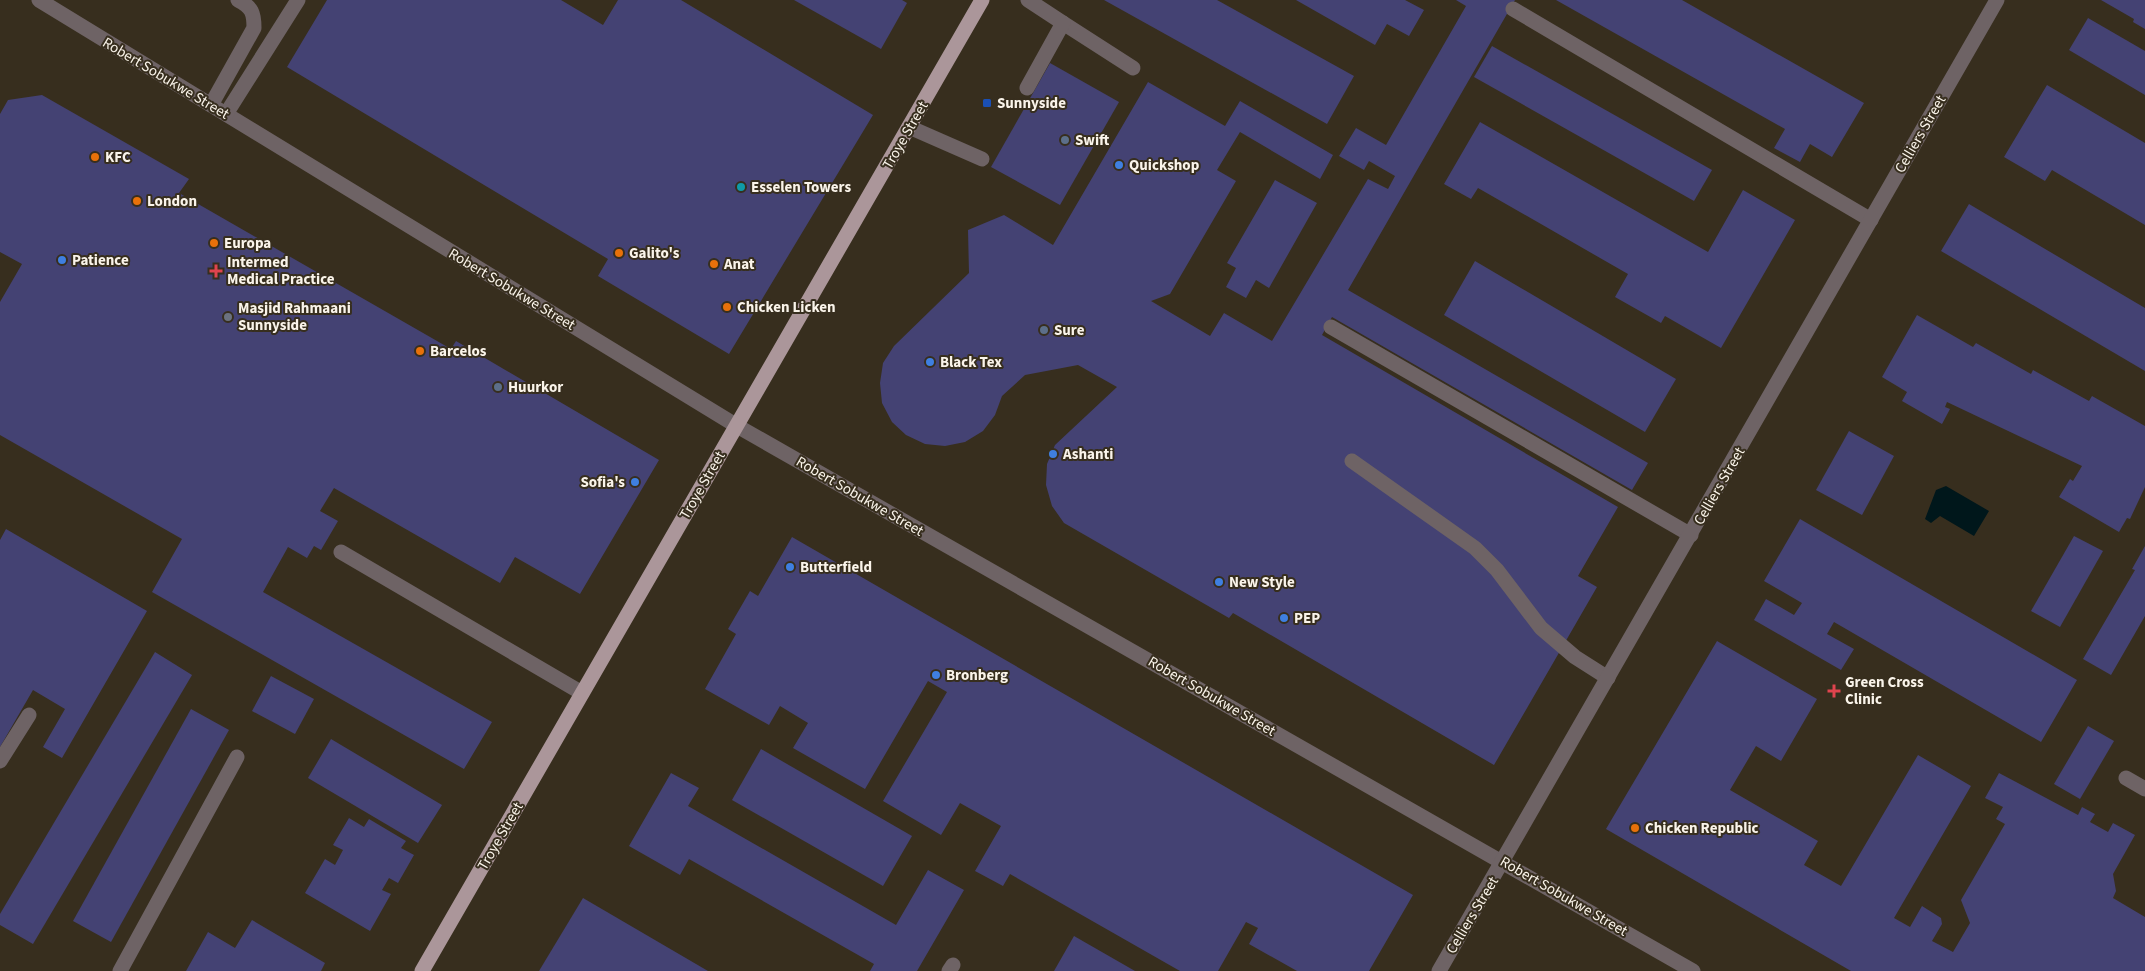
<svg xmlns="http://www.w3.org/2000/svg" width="2145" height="971" viewBox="0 0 2145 971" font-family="'Source Sans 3',sans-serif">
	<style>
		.water { fill: #00171b }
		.building { fill: #444273 }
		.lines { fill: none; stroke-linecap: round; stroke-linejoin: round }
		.minor { stroke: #6e6365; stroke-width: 15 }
		.major { stroke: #ab969a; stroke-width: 15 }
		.transit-dot { fill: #1a4fb4; stroke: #372e1e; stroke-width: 2 }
		.service-dot { fill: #5c6f8a; stroke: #372e1e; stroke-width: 2 }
		.food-dot { fill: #e8710a; stroke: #372e1e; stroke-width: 2 }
		.shop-dot { fill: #3f7fe0; stroke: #372e1e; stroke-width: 2 }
		.culture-dot { fill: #0f9aa8; stroke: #372e1e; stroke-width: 2 }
		.health-dot { fill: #e0444e; stroke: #372e1e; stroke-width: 2 }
		.worship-dot { fill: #6b7280; stroke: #372e1e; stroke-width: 2 }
		.labels { text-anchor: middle; stroke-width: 4; stroke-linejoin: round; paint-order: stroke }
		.street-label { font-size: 15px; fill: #faf4ea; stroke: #372e1e }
		.poi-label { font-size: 15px; font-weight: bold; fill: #faf4ea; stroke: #372e1e; text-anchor: start }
	</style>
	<rect width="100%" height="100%" fill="#372e1e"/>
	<path class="water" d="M1946,486L1989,511L1974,536L1940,516L1931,523L1925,519L1936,490Z"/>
	<g class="building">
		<path d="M327,0H561L603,25L618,0H681L873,115L729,354L598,276L608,259L287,67Z"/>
		<path d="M794,0H902L907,3L881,49Z"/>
		<path d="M1104,0H1217L1354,76L1327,124Z"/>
		<path d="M1296,0H1405L1424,10L1409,36L1387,24L1375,45Z"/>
		<path d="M1456,0H1515L1348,290L1648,463L1632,490L1332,317L1322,335L1618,507L1578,576L1597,587L1494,765L1233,613L1229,618L1064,523L1052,506L1046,485L1047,464L1055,445L1117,387L1078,365L1025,375L1002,396L995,415L983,431L965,442L945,446L925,444L906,435L892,422L882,403L880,383L883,363L894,346L969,273L968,230L1004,215L1053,245L1148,82L1225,126L1240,101L1333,155L1320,179L1240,132L1217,170L1236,181L1170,294L1151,301L1210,336L1224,313L1272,341L1368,179L1388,189L1395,176L1369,161L1364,170L1339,156L1356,128L1386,145L1466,6Z"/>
		<path d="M1556,0H1682L1864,103L1832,157L1810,144L1800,162L1774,148L1785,129Z"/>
		<path d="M2101,0H2145V29L2133,22L2134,19Z"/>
		<path d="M2088,18L2145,51V95L2069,50Z"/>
		<path d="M1492,46L1712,170L1694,201L1474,77Z"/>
		<path d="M1050,63L1119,102L1060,205L991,167Z"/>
		<path d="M2047,85L2145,143V225L2052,170L2045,181L2004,157Z"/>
		<path d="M42,95L189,179L179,193L451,349L456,341L659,460L580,594L515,557L500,583L334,488L320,511L338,521L321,550L314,546L307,558L288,547L263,592L492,722L464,769L152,592L182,539L0,435V302L22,264L0,252V114L8,100Z"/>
		<path d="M1480,122L1708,252L1743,190L1795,220L1721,348L1665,316L1661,323L1615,297L1628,274L1478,188L1471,199L1444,184Z"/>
		<path d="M1275,180L1317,203L1269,288L1256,280L1246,298L1226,287L1236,268L1227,263Z"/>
		<path d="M1969,204L2145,308V371L1941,251Z"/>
		<path d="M1475,261L1676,379L1645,432L1444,315Z"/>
		<path d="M1917,315L1973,347L1976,343L2031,374L2033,370L2089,401L2092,396L2145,426V487L2130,519L2127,518L2119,532L2059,497L2070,479L2073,481L2082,466L1947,402L1945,407L1950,409L1942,424L1902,401L1907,392L1882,377Z"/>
		<path d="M1849,431L1894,456L1862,515L1816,490Z"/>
		<path d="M1800,519L2077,680L2041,742L1834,622L1827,634L1854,649L1841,670L1754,620L1766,599L1794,615L1802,603L1764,581Z"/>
		<path d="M6,529L147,611L62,758L43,747L65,709L33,690L0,747V540Z"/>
		<path d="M2074,536L2103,551L2060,627L2031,611Z"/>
		<path d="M792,537L1413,895L1369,971H1297L1249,944L1258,928L1246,922L1218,971H1180L1010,874L1003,886L975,871L1001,826L960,803L941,835L883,801L947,692L928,681L865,789L793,748L808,723L780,706L769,725L705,689L736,634L728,629L750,591L758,596Z"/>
		<path d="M2145,546V616L2111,675L2083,659L2135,570L2132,569Z"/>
		<path d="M1717,641L1817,699L1781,761L1756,746L1730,790L1818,841L1804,865L1841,886L1918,755L1971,786L1894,918L1910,927L1922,906L1941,918L1942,924L1932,941L1953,952L1970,923L1961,900L2005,824L1996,819L2003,807L1985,798L1999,773L2078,815L2082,807L2095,814L2090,822L2108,832L2113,823L2135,835L2113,874L2116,891L2113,898L2145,917V971H1851L1606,829Z"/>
		<path d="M155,652L192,675L33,944L0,925V914Z"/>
		<path d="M271,676L314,699L295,734L252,711Z"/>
		<path d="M191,709L229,730L111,942L73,921Z"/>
		<path d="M2088,726L2114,741L2080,799L2054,784Z"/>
		<path d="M331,739L442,805L418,843L308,778Z"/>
		<path d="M761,749L912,836L883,886L732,800Z"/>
		<path d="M671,773L699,788L688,806L896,925L928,870L964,890L917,971H870L874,964L689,859L680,875L629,846Z"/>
		<path d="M349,818L364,827L369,819L406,841L401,848L414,855L398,883L389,878L382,890L391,894L370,931L305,893L325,859L335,865L343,850L333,845Z"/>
		<path d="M583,898L708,971H539Z"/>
		<path d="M252,920L325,963L321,971H186L208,932L235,948Z"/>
		<path d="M1074,936L1135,971H1054Z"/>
	</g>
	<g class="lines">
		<g class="minor">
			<path d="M39,0L737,426L1693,971"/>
			<path d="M1513,9L1871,220"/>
			<path d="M1063,23L1133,68"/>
			<path d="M1027,88L1063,23L1028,0"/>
			<path d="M211,105L254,28C254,13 252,7 238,0"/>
			<path d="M226,114L298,0"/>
			<path d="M909,127L982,159"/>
			<path d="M1331,327L1691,535"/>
			<path d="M1352,461L1475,548L1497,570L1541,628L1575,657L1608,678"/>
			<path d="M341,552L582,693"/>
			<path d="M0,761L29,715"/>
			<path d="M2126,778L2145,789"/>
			<path d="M120,971L237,757"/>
			<path d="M949,971L953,965"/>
			<path d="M1439,971L1997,0"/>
		</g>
		<path class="major" d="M422,971L982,0"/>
	</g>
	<rect class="transit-dot" x="982" y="98" width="10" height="10" rx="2.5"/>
	<g class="service-dot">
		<circle cx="1065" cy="140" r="5"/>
		<circle cx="1044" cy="330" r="5"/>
		<circle cx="498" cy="387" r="5"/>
	</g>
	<g class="food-dot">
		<circle cx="95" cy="157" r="5"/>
		<circle cx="137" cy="201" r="5"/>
		<circle cx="214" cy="243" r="5"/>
		<circle cx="619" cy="253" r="5"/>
		<circle cx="714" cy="264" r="5"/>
		<circle cx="727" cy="307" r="5"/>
		<circle cx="420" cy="351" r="5"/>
		<circle cx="1635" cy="828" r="5"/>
	</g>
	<g class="shop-dot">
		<circle cx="1119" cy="165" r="5"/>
		<circle cx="62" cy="260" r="5"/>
		<circle cx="930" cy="362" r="5"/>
		<circle cx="1053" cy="454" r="5"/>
		<circle cx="635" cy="482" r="5"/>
		<circle cx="790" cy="567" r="5"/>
		<circle cx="1219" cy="582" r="5"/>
		<circle cx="1284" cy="618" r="5"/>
		<circle cx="936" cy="675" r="5"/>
	</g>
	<circle class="culture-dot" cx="741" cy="187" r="5"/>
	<g class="health-dot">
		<path d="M213.5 263.5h5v5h5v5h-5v5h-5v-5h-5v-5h5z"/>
		<path d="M1831.5 683.5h5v5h5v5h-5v5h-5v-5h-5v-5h5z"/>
	</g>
	<circle class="worship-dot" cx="228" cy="317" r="5"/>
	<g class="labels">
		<g class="street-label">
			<text transform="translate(166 78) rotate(31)" y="5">Robert Sobukwe Street</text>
			<text transform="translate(1920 134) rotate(-60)" y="5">Celliers Street</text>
			<text transform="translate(905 135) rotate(-60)" y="5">Troye Street</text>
			<text transform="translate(512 289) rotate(31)" y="5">Robert Sobukwe Street</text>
			<text transform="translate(702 485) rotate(-60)" y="5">Troye Street</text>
			<text transform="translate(1719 486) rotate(-60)" y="5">Celliers Street</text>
			<text transform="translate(860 496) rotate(30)" y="5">Robert Sobukwe Street</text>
			<text transform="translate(1212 696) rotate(30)" y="5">Robert Sobukwe Street</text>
			<text transform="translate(500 836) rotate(-60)" y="5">Troye Street</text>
			<text transform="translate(1564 896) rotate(30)" y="5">Robert Sobukwe Street</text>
			<text transform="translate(1472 915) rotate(-59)" y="5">Celliers Street</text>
		</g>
		<g class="poi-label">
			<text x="997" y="108">Sunnyside</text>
			<text x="1075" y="145">Swift</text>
			<text x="105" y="162">KFC</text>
			<text x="1129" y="170">Quickshop</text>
			<text x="751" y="192">Esselen Towers</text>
			<text x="147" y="206">London</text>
			<text x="224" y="248">Europa</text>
			<text x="629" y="258">Galito's</text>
			<text x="72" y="265">Patience</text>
			<text x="227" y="267">Intermed<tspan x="227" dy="17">Medical Practice</tspan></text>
			<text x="724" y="269">Anat</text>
			<text x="737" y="312">Chicken Licken</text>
			<text x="238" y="313">Masjid Rahmaani<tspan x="238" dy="17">Sunnyside</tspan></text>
			<text x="1054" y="335">Sure</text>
			<text x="430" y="356">Barcelos</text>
			<text x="940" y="367">Black Tex</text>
			<text x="508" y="392">Huurkor</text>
			<text x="1063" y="459">Ashanti</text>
			<text x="625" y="487" text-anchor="end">Sofia's</text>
			<text x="800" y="572">Butterfield</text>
			<text x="1229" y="587">New Style</text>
			<text x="1294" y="623">PEP</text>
			<text x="946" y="680">Bronberg</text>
			<text x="1845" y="687">Green Cross<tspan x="1845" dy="17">Clinic</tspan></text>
			<text x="1645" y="833">Chicken Republic</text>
		</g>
	</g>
</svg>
